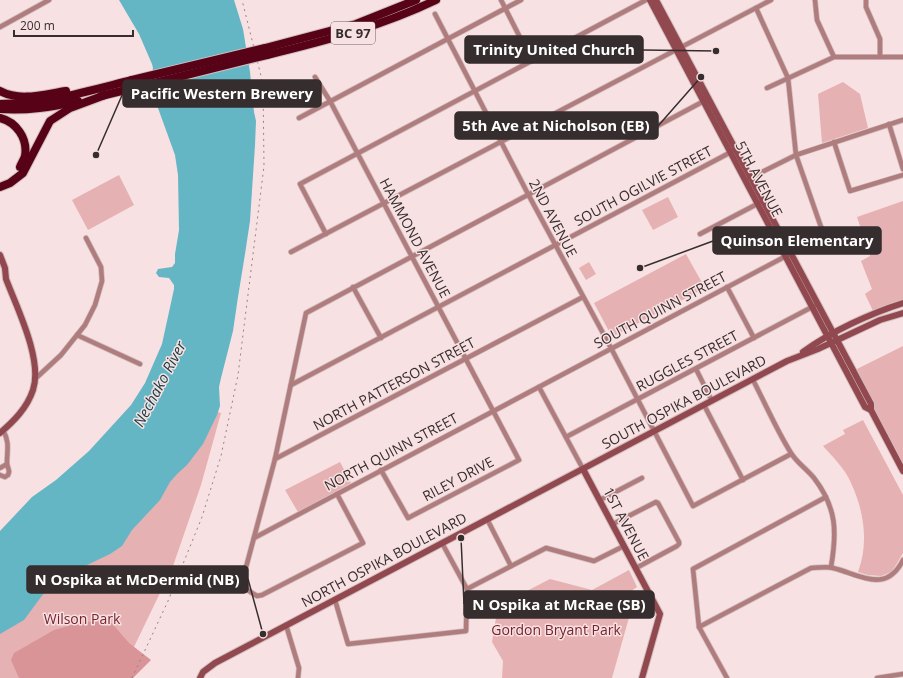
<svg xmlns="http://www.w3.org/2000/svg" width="903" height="678" viewBox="0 0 903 678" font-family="'Open Sans',sans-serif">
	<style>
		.green { fill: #e6b1b3 }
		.forest { fill: #d89497 }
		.water { fill: #64b6c5 }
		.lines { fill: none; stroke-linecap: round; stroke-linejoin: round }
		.street-casing { stroke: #d1bdbe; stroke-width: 6 }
		.secondary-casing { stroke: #d1bdbe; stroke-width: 8 }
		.highway-casing { stroke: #d1bdbe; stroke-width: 10 }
		.street { stroke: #b07d7f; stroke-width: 4.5 }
		.secondary { stroke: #91494f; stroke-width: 6 }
		.highway { stroke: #570217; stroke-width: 8 }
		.rail { stroke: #948485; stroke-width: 1; stroke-dasharray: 2 4; stroke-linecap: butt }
		.highway-bridge-casing { stroke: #d1bdbe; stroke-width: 10; stroke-linecap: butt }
		.highway-bridge { stroke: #570217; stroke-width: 8 }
		.labels { text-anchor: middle; stroke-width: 3; stroke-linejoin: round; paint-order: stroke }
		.shield { fill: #f8e1e2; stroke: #706364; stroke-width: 1 }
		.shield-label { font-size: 13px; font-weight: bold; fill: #362d2e }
		.street-label { font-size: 14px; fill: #362d2e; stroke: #f8e1e2 }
		.park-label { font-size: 14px; fill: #75242f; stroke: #f8e1e2 }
		.water-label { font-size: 15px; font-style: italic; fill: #153c43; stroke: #f8e1e2 }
		.leader { fill: none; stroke: #362d2e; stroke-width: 1.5 }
		.callout-dot { fill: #362d2e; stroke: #f8e1e2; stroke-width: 1.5 }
		.callout { fill: #362d2e; stroke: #362d2e; stroke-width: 1.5 }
		.callout-label { font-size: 15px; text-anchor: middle; font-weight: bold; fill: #fff }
	</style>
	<rect width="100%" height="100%" fill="#f8e1e2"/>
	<g class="green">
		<path d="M843,82L860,94L868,128L822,143L818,94Z"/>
		<path d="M119,175L134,205L88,230L72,200Z"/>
		<path d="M668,197L678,217L653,230L642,210Z"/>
		<path d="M903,201V302L873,311L865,294L872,289L861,261L870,256L857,217Z"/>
		<path d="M686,254L705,288L612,337L594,303Z"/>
		<path d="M589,262L596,274L586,280L579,268Z"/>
		<path d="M903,346V473L849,373Z"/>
		<path d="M211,410L221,413L201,485L173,566L119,678H0V621Z"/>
		<path d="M863,420L903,495V553L896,565L891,572L881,576L868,575L858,572C869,543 864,511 851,483C845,469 833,457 823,446L845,434L843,430Z"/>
		<path d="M340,462L351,483L298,512L285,490Z"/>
		<path d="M629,570L637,587L621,598L630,614L612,678H502L503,661L492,642L498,606L550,579L592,590Z"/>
	</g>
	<path class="forest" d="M110,621L129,643L151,660L133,678H19L11,660L14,653L54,630L83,622Z"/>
	<path class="water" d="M119,0H234L243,29L250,72L254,112L256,121L255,145L250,221L245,254L238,297L233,331L221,378L219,387L220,406L217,415L203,444L187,465L177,474L170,482L160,500L132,530L122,546L110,554L81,568L52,584L41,597L24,620L0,634V531L32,497L56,480L89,451L131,405L145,383L162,344L174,289V285L169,278L159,277L156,273L158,269L172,267L175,263V254L179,230L178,175L175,155L150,86L153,68L152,64L139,34Z"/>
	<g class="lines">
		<g class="street-casing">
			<g id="street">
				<path d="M501,0L532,61"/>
				<path d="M815,0L817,20L834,57"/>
				<path d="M866,0V7L880,39V57"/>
				<path d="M756,8L788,78L796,155L821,227L827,236"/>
				<path d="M435,14L528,194L611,348L693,506L791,454"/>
				<path d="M0,27L49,0"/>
				<path d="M315,77L330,101L371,179L519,460L408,518L381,470"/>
				<path d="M767,88L834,57H903"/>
				<path d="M299,118L521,0"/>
				<path d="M889,124L903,169"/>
				<path d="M834,142L850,191L903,175"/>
				<path d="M748,179L796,155L903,120"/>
				<path d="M326,234L300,184L646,0"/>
				<path d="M700,234L761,202"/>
				<path d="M291,252L771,0"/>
				<path d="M353,287L381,338"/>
				<path d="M727,287L754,338"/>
				<path d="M77,335L140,364"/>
				<path d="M696,369L712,401"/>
				<path d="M35,379L61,355L85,325L95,305L102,281L101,267L86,238"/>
				<path d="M753,380C765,403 777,431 791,453C797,463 807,469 814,478C837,508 837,532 831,567"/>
				<path d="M291,385L733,151"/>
				<path d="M539,387L583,469"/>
				<path d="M704,405L743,480"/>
				<path d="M566,437L814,306"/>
				<path d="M275,459L583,297"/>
				<path d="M0,468L7,464"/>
				<path d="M0,475L5,477L8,475L9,472C9,469 7,466 7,463C7,449 10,443 3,430"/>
				<path d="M337,494L363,543L262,595L257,596L241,586L275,459L306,313L706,100"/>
				<path d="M600,500L642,478"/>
				<path d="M487,519L511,566"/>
				<path d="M613,524L656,502L658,503L679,542V544L677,546L636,568"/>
				<path d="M254,538L788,255"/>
				<path d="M467,589L546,548L594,561L624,546"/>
				<path d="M335,600L348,644L466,631L467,589L442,543"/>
				<path d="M286,625L299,668L298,678"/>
				<path d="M699,627L811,568C818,568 827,566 833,568C861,575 886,594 903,560"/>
				<path d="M727,678L699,627L693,569L826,497"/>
				<path d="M877,678L903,674"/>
			</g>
		</g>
		<g class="secondary-casing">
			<g id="secondary">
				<path d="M650,0L865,407L871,410"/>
				<path d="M656,0L871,404V410L903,471"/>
				<path d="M0,255L5,268L6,279C17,308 43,360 33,390C27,408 14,421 0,433"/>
				<path d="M803,352C830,332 871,313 903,303"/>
				<path d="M583,469L660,614L642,678"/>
				<path d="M200,678L203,672L215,663L787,361L818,349L880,320L903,313"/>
			</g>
		</g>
		<g class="highway-casing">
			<g id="highway">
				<path d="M265,48L356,24L416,0"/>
				<path d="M267,55C325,41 382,26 436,0"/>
				<path d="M0,91C20,102 45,94 66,91"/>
				<path d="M101,96L134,88"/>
				<path d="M0,104C45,104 88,91 132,80"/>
				<path d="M0,109C28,111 51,107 78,101"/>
				<path d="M0,118C16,122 28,138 25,156C24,160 21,164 20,167"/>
				<path d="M0,187L10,183L23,173L50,121L70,108L105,95"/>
			</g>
		</g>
		<use href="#street" class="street"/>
		<use href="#secondary" class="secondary"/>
		<use href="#highway" class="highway"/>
		<path class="rail" d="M132,678L168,601L202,517L221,456L238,375L264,166L263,84L242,0"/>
		<g class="highway-bridge-casing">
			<g id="highway-bridge">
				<path d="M132,80L265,48"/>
				<path d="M134,88L267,55"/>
			</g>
		</g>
		<use href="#highway-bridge" class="highway-bridge"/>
	</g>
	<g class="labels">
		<rect class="shield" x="331" y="22" width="44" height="22" rx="3"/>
		<g class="shield-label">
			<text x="353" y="38">BC 97</text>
		</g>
		<g class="street-label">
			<text transform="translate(759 179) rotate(62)" y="5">5TH AVENUE</text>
			<text transform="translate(643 186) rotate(-28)" y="5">SOUTH OGILVIE STREET</text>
			<text transform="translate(553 218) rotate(62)" y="5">2ND AVENUE</text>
			<text transform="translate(415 238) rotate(62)" y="5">HAMMOND AVENUE</text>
			<text transform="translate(660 310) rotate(-28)" y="5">SOUTH QUINN STREET</text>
			<text transform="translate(687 361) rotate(-28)" y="5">RUGGLES STREET</text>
			<text transform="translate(394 384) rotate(-28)" y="5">NORTH PATTERSON STREET</text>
			<text transform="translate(684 402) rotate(-28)" y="5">SOUTH OSPIKA BOULEVARD</text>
			<text transform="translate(391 452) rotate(-28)" y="5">NORTH QUINN STREET</text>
			<text transform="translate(458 479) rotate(-28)" y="5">RILEY DRIVE</text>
			<text transform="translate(626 524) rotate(62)" y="5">1ST AVENUE</text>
			<text transform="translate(384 560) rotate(-28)" y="5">NORTH OSPIKA BOULEVARD</text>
		</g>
		<g class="park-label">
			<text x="82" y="624">Wilson Park</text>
			<text x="556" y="635">Gordon Bryant Park</text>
		</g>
		<g class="water-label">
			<text transform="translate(160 384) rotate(-62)" y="5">Nechako River</text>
		</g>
	</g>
	<path class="leader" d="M716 51L643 50M96 155L123 93M701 77L658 126M640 268L713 241M263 634L248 579M461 538L464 604"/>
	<g class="callout-dot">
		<circle cx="716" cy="51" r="4"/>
		<circle cx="96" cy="155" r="4"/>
		<circle cx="701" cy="77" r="4"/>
		<circle cx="640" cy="268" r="4"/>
		<circle cx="263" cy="634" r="4"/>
		<circle cx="461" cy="538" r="4"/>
	</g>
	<g class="callout">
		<rect x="465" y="36" width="178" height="27" rx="4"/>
		<rect x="123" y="80" width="198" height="27" rx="4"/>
		<rect x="455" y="112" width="203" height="27" rx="4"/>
		<rect x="713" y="227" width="168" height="27" rx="4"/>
		<rect x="27" y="566" width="221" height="27" rx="4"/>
		<rect x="464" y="591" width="190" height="27" rx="4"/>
	</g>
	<g class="callout-label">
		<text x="554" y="55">Trinity United Church</text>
		<text x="222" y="99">Pacific Western Brewery</text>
		<text x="556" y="131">5th Ave at Nicholson (EB)</text>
		<text x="797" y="246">Quinson Elementary</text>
		<text x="137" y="585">N Ospika at McDermid (NB)</text>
		<text x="559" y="610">N Ospika at McRae (SB)</text>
	</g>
	<path d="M14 30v6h119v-6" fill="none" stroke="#362d2e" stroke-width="2"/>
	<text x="20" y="30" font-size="12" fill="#362d2e" stroke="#f8e1e2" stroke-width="3" paint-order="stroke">200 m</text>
</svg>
